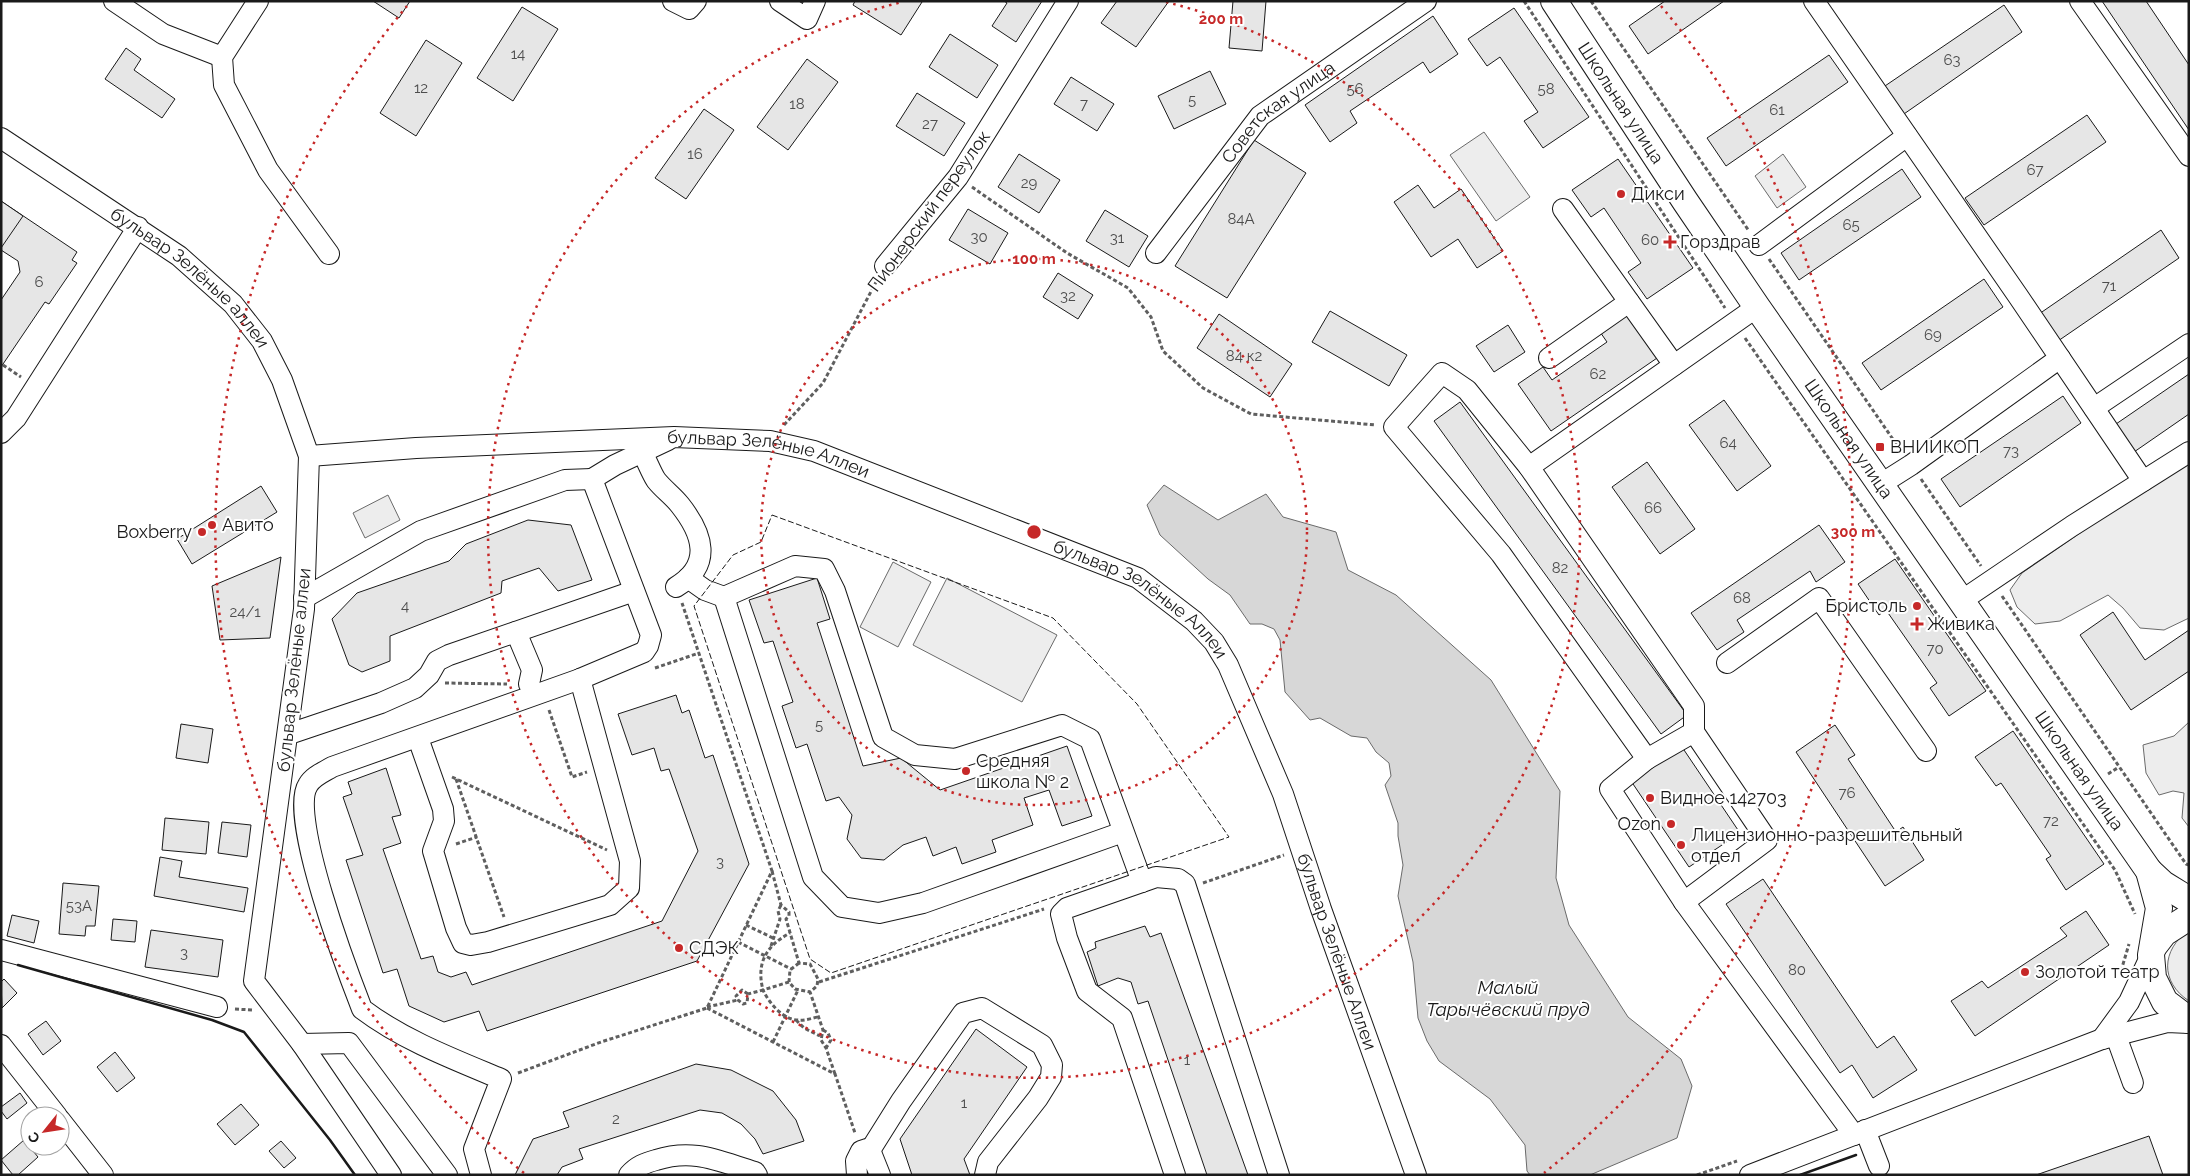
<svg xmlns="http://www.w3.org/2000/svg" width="2190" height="1176" viewBox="0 0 2190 1176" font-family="Raleway,sans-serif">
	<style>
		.green { fill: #ededed; stroke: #6a6a6a }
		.water { fill: #d7d7d7; stroke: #6a6a6a }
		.building { fill: #e6e6e6; stroke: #1a1a1a }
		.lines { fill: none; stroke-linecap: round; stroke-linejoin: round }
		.minor-casing { stroke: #1a1a1a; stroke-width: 22 }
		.major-casing { stroke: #1a1a1a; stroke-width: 28 }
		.path { stroke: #5f5f5f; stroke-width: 3; stroke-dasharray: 4 2.5; stroke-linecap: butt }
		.minor { stroke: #fff; stroke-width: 20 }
		.major { stroke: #fff; stroke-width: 26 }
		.fence { stroke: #1a1a1a; stroke-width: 1; stroke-dasharray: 6 2.5; stroke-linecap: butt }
		.wall { stroke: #1a1a1a; stroke-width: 2.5 }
		.ring { fill: none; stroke: #c62828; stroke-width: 2.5; stroke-dasharray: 2.5 5 }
		.poi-dot { fill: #c62828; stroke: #fff; stroke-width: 2 }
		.labels { text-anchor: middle; stroke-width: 4; stroke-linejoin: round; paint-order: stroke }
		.number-label { font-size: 15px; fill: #4d4d4d }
		.street-label { font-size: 18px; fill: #1a1a1a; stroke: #fff }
		.poi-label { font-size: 18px; fill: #1a1a1a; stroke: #fff; text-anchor: start }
		.water-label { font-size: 19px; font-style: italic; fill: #1a1a1a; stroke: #fff }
		.centre { fill: #c62828; stroke: #fff; stroke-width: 2.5 }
		.ring-label { font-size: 15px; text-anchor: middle; font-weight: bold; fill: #c62828; stroke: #fff; stroke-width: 4; stroke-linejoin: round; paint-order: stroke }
	</style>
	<rect width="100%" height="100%" fill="#fff"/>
	<g class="green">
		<path d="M1484,132L1530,197L1496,221L1450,155Z"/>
		<path d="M1783,154L1806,187L1777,208L1755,176Z"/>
		<path d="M2189,458V618L2164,630L2140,628L2123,608L2108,595L2060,621L2035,624L2017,607L2010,590L2022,573Z"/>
		<path d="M388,495L400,520L365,538L353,513Z"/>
		<path d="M893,562L931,582L898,647L860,627Z"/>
		<path d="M947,578L1057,635L1022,702L913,645Z"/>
		<path d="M2189,722V827L2182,818L2184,793L2173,791L2159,795L2146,773L2143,745L2174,736Z"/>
		<path d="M2189,930V1001C2160,982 2161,950 2189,930Z"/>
	</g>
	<path class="water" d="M1164,485L1218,520L1266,494L1283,517L1336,532L1348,570L1396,595L1491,680L1560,791L1556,878L1569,925L1628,1017L1681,1059L1692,1086L1677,1138L1590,1175H1530L1527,1171L1525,1145L1490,1099L1439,1061L1427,1041L1418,1018L1413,962L1398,896L1403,865L1398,836V823L1385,785L1391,776L1389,763L1376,752L1367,738L1351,736L1320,718L1310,720L1285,692L1280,640L1274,629L1262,624H1250L1230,595L1208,579L1160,535L1147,505Z"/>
	<g class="building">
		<path d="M373,1H410L399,18Z"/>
		<path d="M855,1H920L922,2L901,35L853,5Z"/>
		<path d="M1004,1H1042L1016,42L992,26L1007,3Z"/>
		<path d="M1117,1H1169L1136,47L1101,23Z"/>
		<path d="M1233,1H1266L1262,51L1229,48Z"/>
		<path d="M1665,1H1724L1648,54L1629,26Z"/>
		<path d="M2102,1H2146L2189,65V130Z"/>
		<path d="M2004,5L2022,32L1901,116L1882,88Z"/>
		<path d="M522,7L558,29L513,101L477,78Z"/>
		<path d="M1514,8L1589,117L1543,148L1524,121L1538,112L1500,57L1487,66L1468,39Z"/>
		<path d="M1433,16L1458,54L1430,73L1423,62L1350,111L1357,123L1330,142L1305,105Z"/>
		<path d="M950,34L998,65L977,98L929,67Z"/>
		<path d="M426,40L462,63L416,136L380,113Z"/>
		<path d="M126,48L141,59L134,70L175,99L162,118L105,79Z"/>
		<path d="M1829,55L1848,82L1726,166L1707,138Z"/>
		<path d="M807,59L838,82L788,150L757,127Z"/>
		<path d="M1210,71L1226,104L1174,129L1158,96Z"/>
		<path d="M1071,77L1114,104L1097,131L1054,104Z"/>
		<path d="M917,93L965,123L944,156L896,126Z"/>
		<path d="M704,109L734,130L686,199L655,178Z"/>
		<path d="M2087,115L2106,142L1984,225L1965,198Z"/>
		<path d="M1254,140L1306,173L1227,298L1175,266Z"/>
		<path d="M1019,154L1060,180L1039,213L998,187Z"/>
		<path d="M1618,159L1693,268L1647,299L1628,272L1641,263L1604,208L1591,217L1572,190Z"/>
		<path d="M1902,169L1921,197L1799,280L1781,253Z"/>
		<path d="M1418,185L1434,208L1461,189L1503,251L1477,268L1458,239L1431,257L1394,202Z"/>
		<path d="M1,201L77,252L72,260L77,263L49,304L45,302L1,367V300L20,272L18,261L1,250Z"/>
		<path d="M1,201L23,216L1,248Z"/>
		<path d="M968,209L1008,233L990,264L949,240Z"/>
		<path d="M1105,210L1148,236L1129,267L1086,241Z"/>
		<path d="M2161,230L2179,258L2058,341L2039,314Z"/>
		<path d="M1058,273L1093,295L1078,319L1043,297Z"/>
		<path d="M1984,279L2003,307L1881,390L1862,363Z"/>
		<path d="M1627,309L1660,356L1551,431L1518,384L1543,367L1552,380L1607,342L1598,329Z"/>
		<path d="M1330,311L1407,355L1389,386L1312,342Z"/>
		<path d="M1219,314L1292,364L1270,397L1197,348Z"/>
		<path d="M1508,325L1525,352L1494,372L1476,346Z"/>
		<path d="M2189,374V414L2134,452L2116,424Z"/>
		<path d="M2063,396L2081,423L1960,507L1941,479Z"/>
		<path d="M1724,400L1771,466L1737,491L1689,425Z"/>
		<path d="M1460,402L1687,715L1661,734L1434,421Z"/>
		<path d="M1647,462L1695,529L1660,554L1612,487Z"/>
		<path d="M261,486L277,512L192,564L177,539Z"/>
		<path d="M528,520L571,525L592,580L558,591L539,568L502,581L501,593L390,636V661L362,672L349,665L332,619L357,593L449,561L466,544Z"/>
		<path d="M1819,525L1845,562L1816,582L1810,571L1737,620L1744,632L1717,650L1691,613Z"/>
		<path d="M281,557L270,638L220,640L212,586Z"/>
		<path d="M1895,559L1986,691L1949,716L1930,688L1937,683L1886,610L1879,615L1858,584Z"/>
		<path d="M817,578L830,619L817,623L863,766L901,758L940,790L1067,746L1092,816L1062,826L1049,790L1024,798L1033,825L992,840L996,852L962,864L956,847L933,856L926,837L903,845L884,860L861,858L847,839L852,815L839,797L826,801L807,744L796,748L782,706L793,702L773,641L764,643L749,600Z"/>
		<path d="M2113,612L2145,660L2189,630V671L2131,710L2080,635Z"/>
		<path d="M676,695L682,713L689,710L705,758L713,755L749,864L697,961L487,1031L479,1011L444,1022L409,1006L397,969L383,973L346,860L363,855L343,797L352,794L348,782L386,768L401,815L392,817L401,843L383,849L421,959L433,956L438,972L451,977L466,972L472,985L662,921L698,851L669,769L661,771L654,748L632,755L618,714Z"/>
		<path d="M181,724L213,729L208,763L176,758Z"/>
		<path d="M1835,725L1855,755L1848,759L1896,832L1903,827L1924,860L1885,886L1796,752Z"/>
		<path d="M2013,731L2104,864L2066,890L2046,859L2051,856L2001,783L1996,786L1975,757Z"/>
		<path d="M1682,747L1740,833L1689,867L1631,781Z"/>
		<path d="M165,818L209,822L206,854L162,850Z"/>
		<path d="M222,822L251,825L247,857L218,853Z"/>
		<path d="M160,857L182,861L179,877L248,888L244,912L154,896Z"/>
		<path d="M1763,879L1877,1048L1894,1036L1917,1070L1873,1098L1852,1065L1840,1073L1726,904Z"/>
		<path d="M63,883L99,886L95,926H86L85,936L59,934Z"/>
		<path d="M2086,911L2109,945L1975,1036L1951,1001L1982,981L1988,988L2067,936L2060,928Z"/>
		<path d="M12,915L39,921L34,943L7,936Z"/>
		<path d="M113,919L137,921L135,942L111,940Z"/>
		<path d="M1145,926L1150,937L1161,933L1248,1175H1207L1148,1001L1138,1004L1131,982L1118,978L1098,986L1087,952L1096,948L1095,942Z"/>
		<path d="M151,930L223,940L218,977L145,967Z"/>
		<path d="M4,979L17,993L2,1008L1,982Z"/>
		<path d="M46,1021L61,1041L43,1055L28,1034Z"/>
		<path d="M976,1029L1027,1067L964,1159L970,1175H912L900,1139Z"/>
		<path d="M115,1052L135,1078L117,1092L97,1067Z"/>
		<path d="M696,1064L731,1070L773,1091L796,1120L804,1141L763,1154L755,1139L741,1124L722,1113L700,1110L579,1149L583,1159L562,1167L557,1175H515L533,1139L569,1127L563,1112Z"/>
		<path d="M20,1093L27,1103L7,1119L1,1111V1107Z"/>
		<path d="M241,1104L259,1125L235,1145L217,1124Z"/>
		<path d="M2149,1136L2163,1175H2036Z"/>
		<path d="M24,1140L38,1157L18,1175H13L1,1160Z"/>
		<path d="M281,1141L296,1158L284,1168L269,1151Z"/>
	</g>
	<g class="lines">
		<g class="minor-casing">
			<g id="minor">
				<path d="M114,1L163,34L222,57"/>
				<path d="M258,1L222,57L224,85L268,170L329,254"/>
				<path d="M673,1L689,9L696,1"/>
				<path d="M780,1L807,19L815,1"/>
				<path d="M1814,1L2018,296L2143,481"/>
				<path d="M2080,1L2189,156"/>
				<path id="s1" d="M1,138L179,256L233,304L262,341L282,380L309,456L304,609L254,981L302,1044L391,1175"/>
				<path d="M1563,209L1674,365"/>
				<path d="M1759,245L1907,136"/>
				<path id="s2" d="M1156,253L1260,116L1426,1"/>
				<path d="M885,266L958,177L1068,1"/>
				<path d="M1549,358L1629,302"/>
				<path d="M2094,408L2189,344"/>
				<path d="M1,433L16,418L138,227"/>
				<path d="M642,452C647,461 651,472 656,480C663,489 673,496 680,505C703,534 713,565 676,587"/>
				<path id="s3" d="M309,456L416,448L674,437L770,441L814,451L1138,578L1194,621L1214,642L1228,665L1283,794L1321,909L1416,1175"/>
				<path d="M1529,467L1757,307"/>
				<path d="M1881,484L1911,465L2060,358"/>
				<path d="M688,578L705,590L724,597L795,566L824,569L835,591L883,737L915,755L955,759L1062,725L1090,739L1142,882"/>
				<path d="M724,597L813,877L842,907L879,913L923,903L1123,832"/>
				<path d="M304,598L421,531L565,480L592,479"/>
				<path d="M1961,601L2072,526L2189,452"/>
				<path d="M516,632L532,670L529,684"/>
				<path d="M1727,663L1819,598L1926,751"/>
				<path d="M1694,732L1647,759L1610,789L1684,902L1854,1135"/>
				<path d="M289,734L381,703L415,688L429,675L437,661L449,655L634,591"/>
				<path d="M418,738L443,809L444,821L433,851L456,928L463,943L471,945L488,942L610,905L629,888L630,861L580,679"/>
				<path d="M1647,759L1501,554L1394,427L1442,373L1467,390L1529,467L1694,706V732L1767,840L1684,902"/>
				<path d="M1,950L217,1007"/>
				<path d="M2116,1036L2133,1083"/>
				<path d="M2102,1039L2129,1002L2151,955"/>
				<path d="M302,1044L349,1043L447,1175"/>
				<path d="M1,1045L57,1116"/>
				<path d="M60,1120L103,1175"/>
				<path d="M1865,1130L1879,1166"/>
				<path d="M869,1152L901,1101L963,1013L982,1008L1042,1045L1052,1065L1051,1077L1038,1098L988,1162L985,1175"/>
				<path d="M481,1175L474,1149L501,1079C453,1059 403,1040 362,1009C348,973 288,815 308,785C313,776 324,772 332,767L580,679L644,652L648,646L651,635L592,479L615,465L668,440"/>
				<path d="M629,1175C637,1166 645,1163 656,1160C694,1148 718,1161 755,1172L757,1175"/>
				<path d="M857,1175L856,1161L861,1151L867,1149L872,1155L880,1175"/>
				<path d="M1175,1175L1122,1018L1087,991L1067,938L1061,914L1067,908L1156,877L1178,879L1185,884L1279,1175"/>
				<path d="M1750,1175L2102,1039L2167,1022L2189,1023"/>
			</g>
		</g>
		<g class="major-casing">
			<g id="major">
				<path id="s4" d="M1554,1L1685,201L1757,307L2149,871L2163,884L2189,900"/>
				<path d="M2149,871L2159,908L2151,955L2153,978L2165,1002L2189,1020"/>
				<path d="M2154,946L2164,933L2189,917"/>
			</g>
		</g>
		<g class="path">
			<path d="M1524,1L1725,308"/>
			<path d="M1591,1L1749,231"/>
			<path d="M972,187L1067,253L1128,288L1151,317L1163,351L1203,388L1251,414L1376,425"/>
			<path d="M1769,259L1901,451"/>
			<path d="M1745,338L2115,870L2135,914"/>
			<path d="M3,365L21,377"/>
			<path d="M784,425L823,383L876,282"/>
			<path d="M1921,479L1981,566"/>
			<path d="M2002,596L2186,864L2189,865"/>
			<path d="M655,668L699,653"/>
			<path d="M445,683L507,684"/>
			<path d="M549,710L572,777L587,772"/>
			<path d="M2108,774L2119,767"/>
			<path d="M452,777L607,850"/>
			<path d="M456,779L504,917"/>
			<path d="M456,844L477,837"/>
			<path d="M772,871L781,905L789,912V916L786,919L799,963L810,964L818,979L817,986L810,992L823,1030L821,1040L826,1048L835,1074"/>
			<path d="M1203,883L1284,855"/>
			<path d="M746,925L773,938"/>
			<path d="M738,942L791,969"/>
			<path d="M771,946L780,919L778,911L781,905"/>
			<path d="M799,963L790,970L789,982L795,989L810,992"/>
			<path d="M2121,971L2129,944"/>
			<path d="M789,982L763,990C769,1003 783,1020 798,1020C805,1021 812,1018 818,1017"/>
			<path d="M819,982L1044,909"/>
			<path d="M748,994L742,990L736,996L738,1000L743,1004L747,1003L748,994L763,990C756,963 766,946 790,933"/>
			<path d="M707,1007L738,1000"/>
			<path d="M707,1008L835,1074L855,1133"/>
			<path d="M235,1009L252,1010"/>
			<path d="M796,1020L804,1028L820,1036"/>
			<path d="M823,1030L828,1033L831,1040L826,1048"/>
			<path d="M773,1042L798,990"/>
			<path d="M518,1073L601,1042L707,1008L772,871L682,603"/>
			<path d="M1697,1175L1737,1161"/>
		</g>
		<use href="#minor" class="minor"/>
		<use href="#major" class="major"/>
		<path class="fence" d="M772,515L1053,618L1137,704L1229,837L831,973L810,959L694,606L733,555L761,542Z"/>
		<g class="wall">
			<path d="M18,965L212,1020L244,1032L330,1140L355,1175"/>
			<path d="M1800,1175L1856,1155"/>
		</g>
	</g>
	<g class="ring">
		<circle cx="1034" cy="532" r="273"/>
		<path d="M1166 2A546 546 0 1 1 902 2"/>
		<path d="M524 1173A819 819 0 0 1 407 6M1661 6A819 819 0 0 1 1544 1173"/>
	</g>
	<g class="poi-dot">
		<circle cx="1621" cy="194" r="5"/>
		<path d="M1667.5 234.5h5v5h5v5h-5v5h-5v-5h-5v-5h5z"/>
		<rect x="1875" y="442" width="10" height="10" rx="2.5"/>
		<circle cx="212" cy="525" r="5"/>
		<circle cx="202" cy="532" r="5"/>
		<circle cx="1917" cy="606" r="5"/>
		<path d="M1914.5 616.5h5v5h5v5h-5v5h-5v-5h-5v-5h5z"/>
		<circle cx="966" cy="771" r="5"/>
		<circle cx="1650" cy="798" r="5"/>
		<circle cx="1671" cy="824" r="5"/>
		<circle cx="1681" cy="845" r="5"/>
		<circle cx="679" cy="948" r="5"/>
		<circle cx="2025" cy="972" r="5"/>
	</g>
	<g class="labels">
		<g class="number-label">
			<text x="518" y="59">14</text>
			<text x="1952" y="65">63</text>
			<text x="421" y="93">12</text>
			<text x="1355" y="94">56</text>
			<text x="1546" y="94">58</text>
			<text x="1192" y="105">5</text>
			<text x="797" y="109">18</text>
			<text x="1084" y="109">7</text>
			<text x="1777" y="115">61</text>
			<text x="930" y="129">27</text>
			<text x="695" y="159">16</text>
			<text x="2035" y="175">67</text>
			<text x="1029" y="188">29</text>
			<text x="1241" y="224">84А</text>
			<text x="1851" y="230">65</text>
			<text x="979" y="242">30</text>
			<text x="1117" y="243">31</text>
			<text x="1650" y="245">60</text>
			<text x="39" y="287">6</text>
			<text x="2109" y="291">71</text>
			<text x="1068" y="301">32</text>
			<text x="1933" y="340">69</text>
			<text x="1244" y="361">84 к2</text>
			<text x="1598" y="379">62</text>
			<text x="1728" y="448">64</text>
			<text x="2011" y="456">73</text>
			<text x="1653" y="513">66</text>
			<text x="1560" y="573">82</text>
			<text x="1742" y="603">68</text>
			<text x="405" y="611">4</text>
			<text x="245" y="617">24/1</text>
			<text x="1935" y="654">70</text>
			<text x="819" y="730">5</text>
			<text x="1847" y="798">76</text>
			<text x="2051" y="826">72</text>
			<text x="720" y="867">3</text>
			<text x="79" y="911">53А</text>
			<text x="184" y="958">3</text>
			<text x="1797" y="975">80</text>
			<text x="1187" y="1065">1</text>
			<text x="964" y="1108">1</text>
			<text x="616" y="1124">2</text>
		</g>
		<g class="street-label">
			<text dy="6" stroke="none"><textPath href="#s4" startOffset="122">Школьная улица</textPath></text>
			<text dy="6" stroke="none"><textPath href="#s2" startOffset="188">Советская улица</textPath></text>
			<text transform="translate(929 211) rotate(-54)" y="6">Пионерский переулок</text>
			<text dy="6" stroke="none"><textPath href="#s1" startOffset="236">бульвар Зелёные аллеи</textPath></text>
			<text dy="6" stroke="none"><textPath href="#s4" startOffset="528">Школьная улица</textPath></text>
			<text dy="6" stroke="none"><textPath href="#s3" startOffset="462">бульвар Зелёные Аллеи</textPath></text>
			<text dy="6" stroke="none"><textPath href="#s3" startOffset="868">бульвар Зелёные Аллеи</textPath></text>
			<text transform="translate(294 670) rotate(-84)" y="6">бульвар Зелёные аллеи</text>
			<text dy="6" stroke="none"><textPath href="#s4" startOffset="932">Школьная улица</textPath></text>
			<text dy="6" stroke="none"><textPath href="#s3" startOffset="1288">бульвар Зелёные Аллеи</textPath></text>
		</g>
		<g class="poi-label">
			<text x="1631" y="200">Дикси</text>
			<text x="1680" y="248">Горздрав</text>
			<text x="1890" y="453">ВНИИКОП</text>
			<text x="222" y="531">Авито</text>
			<text x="192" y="538" text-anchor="end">Boxberry</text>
			<text x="1907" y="612" text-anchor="end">Бристоль</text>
			<text x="1927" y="630">Живика</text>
			<text x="976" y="767">Средняя<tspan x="976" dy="21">школа № 2</tspan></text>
			<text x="1660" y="804">Видное 142703</text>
			<text x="1661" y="830" text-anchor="end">Ozon</text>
			<text x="1691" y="841">Лицензионно-разрешительный<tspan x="1691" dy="21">отдел</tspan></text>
			<text x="689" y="954">СДЭК</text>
			<text x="2035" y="978">Золотой театр</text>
		</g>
		<g class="water-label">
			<text x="1508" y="994">Малый<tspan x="1508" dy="22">Тарычёвский пруд</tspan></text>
		</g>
	</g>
	<circle cx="1034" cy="532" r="8" class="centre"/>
	<g class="ring-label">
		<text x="1221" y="24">200 m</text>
		<text x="1034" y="264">100 m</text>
		<text x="1853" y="537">300 m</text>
	</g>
	<rect width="2190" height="1176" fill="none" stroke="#1a1a1a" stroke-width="5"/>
	<g transform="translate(45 1131) rotate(240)"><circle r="24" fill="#ffffff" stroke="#a3a3a3"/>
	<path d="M0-4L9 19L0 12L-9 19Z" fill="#c62828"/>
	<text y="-8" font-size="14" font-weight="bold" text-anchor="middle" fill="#1a1a1a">С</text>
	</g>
</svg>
